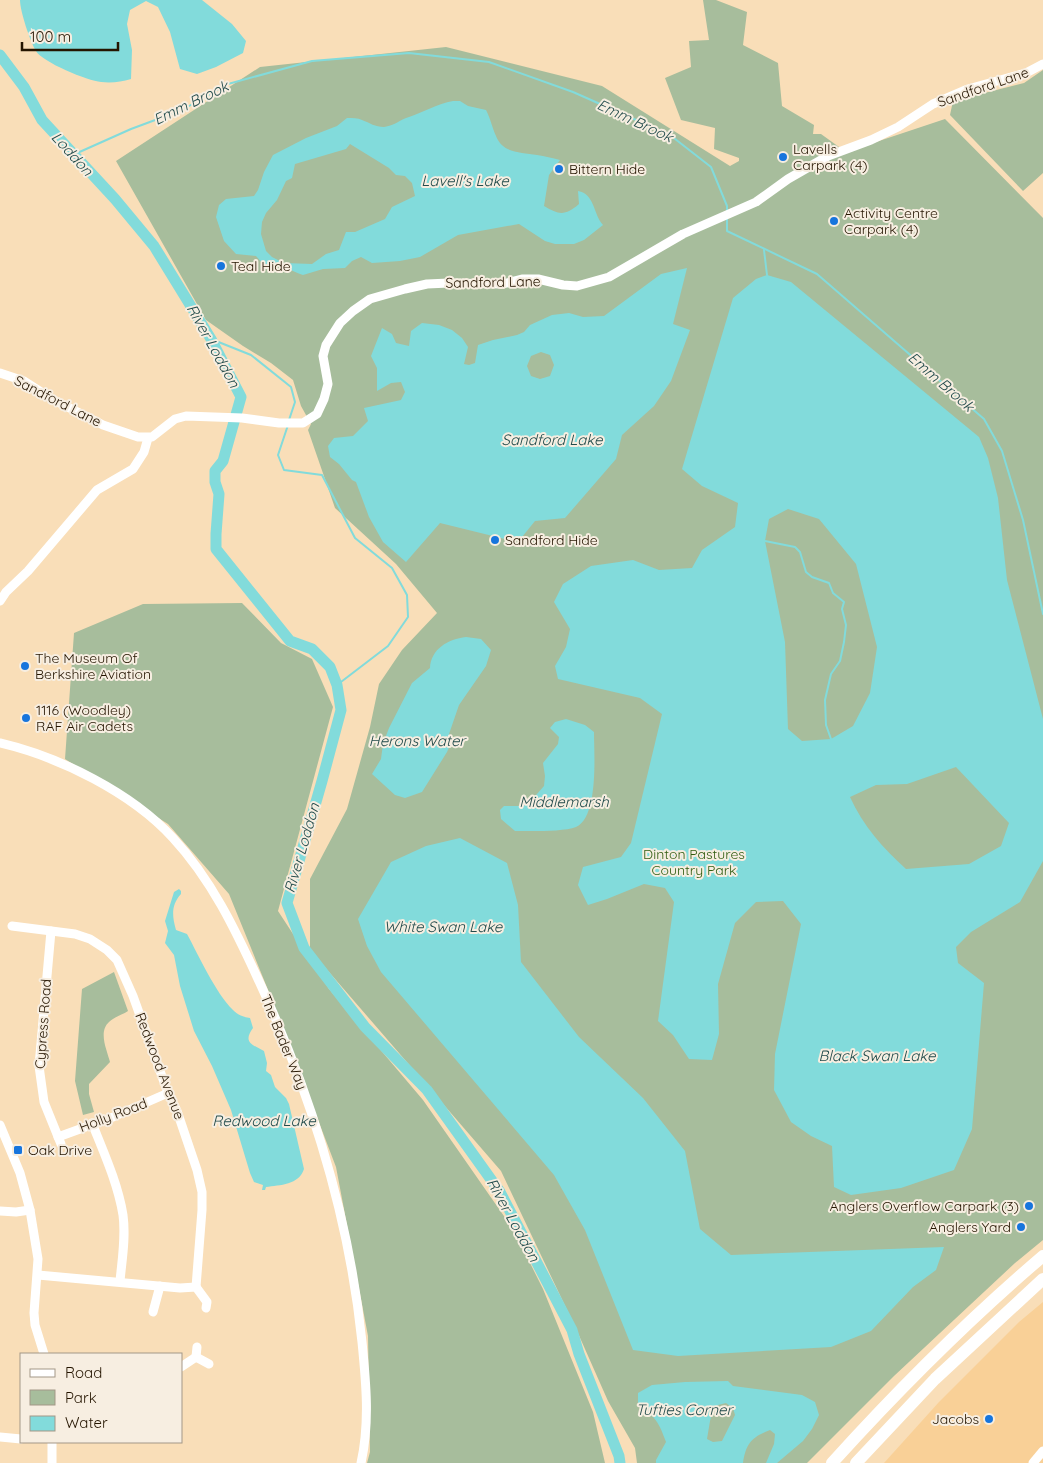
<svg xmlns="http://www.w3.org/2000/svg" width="1043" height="1463" viewBox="0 0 1043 1463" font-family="Quicksand,sans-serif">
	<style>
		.built { fill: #f9d097 }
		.green { fill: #a7bd9c }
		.water { fill: #82dbdb; fill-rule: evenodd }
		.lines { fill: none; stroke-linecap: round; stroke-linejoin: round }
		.stream { stroke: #82dbdb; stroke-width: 2 }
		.river { stroke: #82dbdb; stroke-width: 11 }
		.minor { stroke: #fff; stroke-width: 9 }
		.highway { stroke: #fff; stroke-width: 12 }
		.poi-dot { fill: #1775dd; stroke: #f7eee1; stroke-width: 2 }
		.labels { text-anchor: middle; stroke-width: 4; stroke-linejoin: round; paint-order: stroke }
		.street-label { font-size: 14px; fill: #251500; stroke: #f7eee1 }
		.poi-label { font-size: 14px; fill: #251500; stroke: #f7eee1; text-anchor: start }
		.park-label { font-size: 14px; fill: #305d11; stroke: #f7eee1 }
		.water-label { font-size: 15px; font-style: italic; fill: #234c4c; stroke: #f7eee1 }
	</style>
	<rect width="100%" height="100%" fill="#f9deb8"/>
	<path class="built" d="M1043,1302V1463H884L939,1402L1019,1322Z"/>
	<g class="green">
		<path d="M703,0H716L747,12L743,45L778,63L782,106L814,125L813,134H821L846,152L945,119L1043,218V1240L1015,1263L894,1376L807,1463H637L635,1448L608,1401L577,1331L501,1171L310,950V879L347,809L370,727L379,684L402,650L437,613L396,564L335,508L308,430L311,424L301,406L293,380L271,363L243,346L206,320L116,161L260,67L446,47L602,86L730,166L739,161V158L714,149L715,128L681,120L665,78L691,67L689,41L709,40Z"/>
		<path d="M1043,70V173L1023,191L950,115L953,101L1024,83Z"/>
		<path d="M242,603L281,643L312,659L333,707L278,911L329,989L423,1100L513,1229L543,1289L593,1412L605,1463H367L370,1452L368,1336L336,1167L275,1007L229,894L168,824L65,759L74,633L143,604Z"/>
		<path d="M114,972L128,1011C122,1015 114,1017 109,1022C98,1032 107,1050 110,1062L89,1084V1094L94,1112L83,1115L75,1081L82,989Z"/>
	</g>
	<g class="water">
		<path d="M20,0H202L232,24L246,41L243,53L216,67L197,74L180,69L170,32L158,7L146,1L130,10L127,24L132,50L131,79C121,82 112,83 101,82C88,81 42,62 36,51C30,41 20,11 20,0Z"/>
		<path d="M453,101H460L468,106L486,110C491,120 492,127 496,136C503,154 521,152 537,155C545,156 552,158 560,160L549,175L544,206C559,215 565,216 579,204L578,191C595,194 593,214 603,225L584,240L574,244H555L545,241L519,224L458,235L420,257L400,261L372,263L361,257L352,261L345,268L323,269L303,275C286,269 283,263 263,264L256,256L236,254L224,241L216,217L219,205L226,199L254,196L258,190L264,172L273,155L306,138L337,126L347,118C352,118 358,118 362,120C370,123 375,127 384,127C394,126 401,119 409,117C424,112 437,104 453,101ZM350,144L389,168L396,175L405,176L412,183L415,196L392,207L385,219L355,232H346L339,250L326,254L312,264L284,263L272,257L266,251L261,234L262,222L266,213L277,200L286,181L292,178L295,164L346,149Z"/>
		<path d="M687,268L673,324L690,330L671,381L654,406L622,435L616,459L565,518L535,521L522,537L509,540L440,523L406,562L383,542L369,517L356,482L352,480L339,464L330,457L328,446L334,438L353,436L368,421L364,408L401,400L405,392L401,382L391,383L377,391V368L371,356L382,328L392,334L396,343L409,346L411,331L422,323L439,325L452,330L462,338L468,347L464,364L469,365L475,363L478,345L493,340L517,335L524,332L530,325L552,315L569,313L583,317L604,316L661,274ZM541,352L550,355L554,365L550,376L540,379L531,376L527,366L531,356Z"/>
		<path d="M767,275L791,282L979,437L988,458L998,498L1007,580L1043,719V861L1020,902L971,932L956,947L958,963L984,983L972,1129L954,1170L901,1188L851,1195L834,1187L832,1146L811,1136L791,1122L774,1090L775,1054L801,924L783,901L756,902L735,923L718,984L719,1034L712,1060L689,1059L673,1035L658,1021L674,902L665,888L644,884L607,899L588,905L578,885L583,867L621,857L631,843L662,714L640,698L558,679L555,666L566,647L570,629L554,602L563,584L591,566L633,560L659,570L692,568L702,550L735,527L738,503L702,486L682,469L733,298L756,279ZM788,509L819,519L856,564L877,647L870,693L853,726L831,739L802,741L788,729L785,642L765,541L769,519ZM956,767L1009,823L1001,846L969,864L906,869C883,848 863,826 850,797L876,785L907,784Z"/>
		<path d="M466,637L481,639L491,650L486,666L459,705L449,734L450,745L447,752L422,792L405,798L395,795L372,774L381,759L383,744L389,728L412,683L430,668C431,649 448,639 466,637Z"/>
		<path d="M566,719L585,725L594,732C594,753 599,817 576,827C563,832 530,831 515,831L501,819L500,810L504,806H520L529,803L544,786L545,776L543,763L558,744L559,737L550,728L555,722Z"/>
		<path d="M460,838L507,863L518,905L521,962L579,1037L643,1098L685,1151L700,1229L731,1255L944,1247L936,1270L913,1287L871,1331L831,1347L678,1356L633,1350L585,1230L554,1175L381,972L367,946L358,919L391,862L426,846Z"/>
		<path d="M179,889L181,891V894C171,905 172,916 176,930L187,934C199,956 215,992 233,1010C238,1015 243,1017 250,1018L253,1028C243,1042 251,1044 264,1051L267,1063L266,1071L271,1075L275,1087L286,1098L289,1104L304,1169C299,1185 280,1185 266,1187L265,1190H262L263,1185L254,1182L250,1173L231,1110L212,1066L194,1031L180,986L174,955L165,943L168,931L165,921L174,892Z"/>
		<path d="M728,1381L733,1386L802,1395L815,1402L819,1415L812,1429L803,1441L777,1463H766L774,1444L775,1434L770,1430C752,1437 746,1443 743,1463H656V1460L666,1442C659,1423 656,1416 638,1406V1393L652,1385L685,1382ZM726,1403L733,1408L735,1415L722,1441L713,1442L707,1439L710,1421L712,1413L718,1405Z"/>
	</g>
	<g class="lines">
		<g class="stream">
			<path d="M75,154L131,129L182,110L228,84L312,61L409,53L489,62L573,92L670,135L711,167L727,206V212"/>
			<path d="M727,217V231L817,274L984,419L1002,451L1023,520L1043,614"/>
			<path d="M764,250L767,275"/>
			<path d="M211,339L251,355L291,387L295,402L289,420"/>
			<path d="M288,425L278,455L284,470L322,475L355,538L392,568L407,595L408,617L388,646L337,685"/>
			<path d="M765,541L795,547L800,552L806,572L812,577L829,583L833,593L844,602L842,609L846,625L844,642L840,661L831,674L825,700L826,725L831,739"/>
		</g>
		<path class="river" d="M0,55L24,87L42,120L115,199L154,246L211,339L241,397L223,461L215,471V482L219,494L216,534V549L290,641L312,649L330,667L337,685L341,710L322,781L287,903L304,948L365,1027L427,1090L500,1192L572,1330L579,1354L619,1456L620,1463"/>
		<g class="minor">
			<path d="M0,373L24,381L52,399L103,425L138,437H152L175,419L186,416L242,418L279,423H303L317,414L324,399L328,384L323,356L326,345L340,323L353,311L370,299L405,289L427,284L449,283L503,284L522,279H538L563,285L577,286L609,277L683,234L756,202L788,179L828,156L871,140L898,127L933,104L968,89L1026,73L1043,64"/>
			<path d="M0,601L6,592L28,571L97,490L133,469L144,452L148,438"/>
			<path d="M0,743C60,757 132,793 173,838C211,879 235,929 258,979C311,1094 349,1215 362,1342C366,1382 370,1423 361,1463"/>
			<path d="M12,926L75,934L90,939L107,950L117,960L133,996L168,1093L177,1111L197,1170L202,1192V1210L196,1287"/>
			<path d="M51,931L39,1066L44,1102L61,1144"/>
			<path d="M92,1123C104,1153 118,1184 123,1215C126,1237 122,1260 120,1281"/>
			<path d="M0,1125L20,1173L30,1210L38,1259L34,1313L35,1325L44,1354"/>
			<path d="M58,1137L113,1117L168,1093"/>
			<path d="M0,1211L16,1212L30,1210"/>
			<path d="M38,1275L180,1288L196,1287L207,1302L206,1308"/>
			<path d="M153,1312L160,1286"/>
			<path d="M196,1357L197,1347"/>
			<path d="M181,1367L196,1357L209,1364"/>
			<path d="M0,1437L21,1439"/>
			<path d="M52,1442V1463"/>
			<path d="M1033,1463L1043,1451"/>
		</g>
		<g class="highway">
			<path d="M832,1463C898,1390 968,1320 1043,1256"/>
			<path d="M856,1463L935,1379L1043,1279"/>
		</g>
	</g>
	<g class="poi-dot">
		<circle cx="783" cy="157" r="5"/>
		<circle cx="559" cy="169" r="5"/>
		<circle cx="834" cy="221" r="5"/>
		<circle cx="221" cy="266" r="5"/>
		<circle cx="495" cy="540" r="5"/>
		<circle cx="25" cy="666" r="5"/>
		<circle cx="26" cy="718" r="5"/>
		<rect x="13" y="1145" width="10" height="10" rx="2.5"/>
		<circle cx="1029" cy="1206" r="5"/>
		<circle cx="1021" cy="1227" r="5"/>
		<circle cx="989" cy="1419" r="5"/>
	</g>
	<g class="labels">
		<g class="street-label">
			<text transform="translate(983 87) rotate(-19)" y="5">Sandford Lane</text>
			<text transform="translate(493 282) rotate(-1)" y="5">Sandford Lane</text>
			<text transform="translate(58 401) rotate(27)" y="5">Sandford Lane</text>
			<text transform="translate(43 1024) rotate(-86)" y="5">Cypress Road</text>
			<text transform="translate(284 1042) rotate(68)" y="5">The Bader Way</text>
			<text transform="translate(160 1066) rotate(69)" y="5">Redwood Avenue</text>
			<text transform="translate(113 1115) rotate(-21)" y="5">Holly Road</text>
		</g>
		<g class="poi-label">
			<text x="793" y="154">Lavells<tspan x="793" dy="16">Carpark (4)</tspan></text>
			<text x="569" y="174">Bittern Hide</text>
			<text x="844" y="218">Activity Centre<tspan x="844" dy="16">Carpark (4)</tspan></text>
			<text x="231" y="271">Teal Hide</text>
			<text x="505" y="545">Sandford Hide</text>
			<text x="35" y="663">The Museum Of<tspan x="35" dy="16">Berkshire Aviation</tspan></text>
			<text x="36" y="715">1116 (Woodley)<tspan x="36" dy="16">RAF Air Cadets</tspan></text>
			<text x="28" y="1155">Oak Drive</text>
			<text x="1019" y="1211" text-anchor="end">Anglers Overflow Carpark (3)</text>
			<text x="1011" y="1232" text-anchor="end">Anglers Yard</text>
			<text x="979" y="1424" text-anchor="end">Jacobs</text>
		</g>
		<g class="park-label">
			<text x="694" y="859">Dinton Pastures<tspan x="694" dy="16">Country Park</tspan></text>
		</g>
		<g class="water-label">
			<text transform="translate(191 103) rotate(-26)" y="5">Emm Brook</text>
			<text transform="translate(635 121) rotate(25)" y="5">Emm Brook</text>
			<text transform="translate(72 154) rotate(48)" y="5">Loddon</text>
			<text x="465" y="186">Lavell's Lake</text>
			<text transform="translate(213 346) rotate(61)" y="5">River Loddon</text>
			<text transform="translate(941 382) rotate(41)" y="5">Emm Brook</text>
			<text x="552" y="445">Sandford Lake</text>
			<text x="417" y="746">Herons Water</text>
			<text x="564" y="807">Middlemarsh</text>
			<text transform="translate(302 848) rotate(-74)" y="5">River Loddon</text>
			<text x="443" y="932">White Swan Lake</text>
			<text x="877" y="1061">Black Swan Lake</text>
			<text x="264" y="1126">Redwood Lake</text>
			<text transform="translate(513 1220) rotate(61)" y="5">River Loddon</text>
			<text x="684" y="1415">Tufties Corner</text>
		</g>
	</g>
	<rect x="20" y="1353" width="162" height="90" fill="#f7eee1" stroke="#a39787"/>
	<rect x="30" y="1369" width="25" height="8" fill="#ffffff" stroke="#a39787"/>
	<text x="65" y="1378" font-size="15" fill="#251500">Road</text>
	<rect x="30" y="1390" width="25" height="15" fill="#a7bd9c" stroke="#a39787"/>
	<text x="65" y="1403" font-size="15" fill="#251500">Park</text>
	<rect x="30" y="1416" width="25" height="15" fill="#82dbdb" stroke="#a39787"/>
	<text x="65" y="1428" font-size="15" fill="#251500">Water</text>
	<path d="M22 42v8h96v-8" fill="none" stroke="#251500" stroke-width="2.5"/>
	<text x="30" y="42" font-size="15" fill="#251500" stroke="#f7eee1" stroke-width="4" paint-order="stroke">100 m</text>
</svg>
